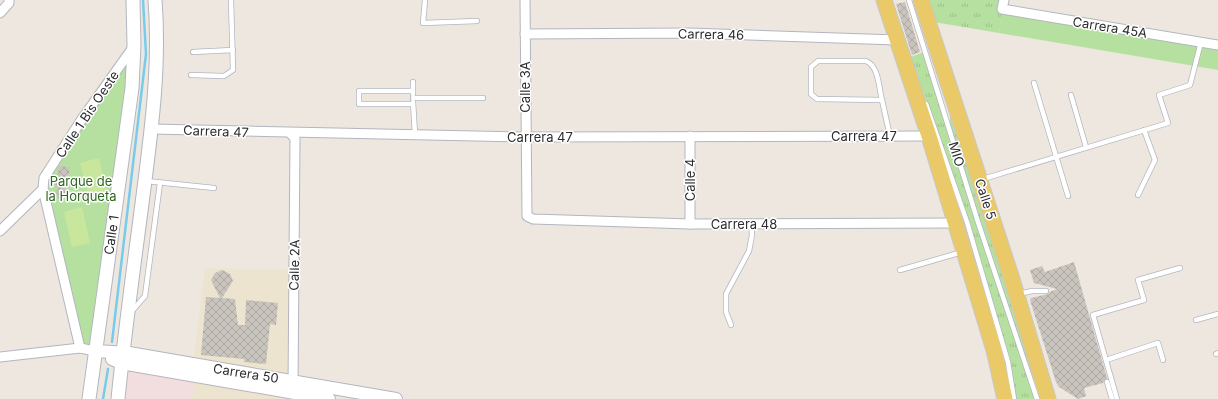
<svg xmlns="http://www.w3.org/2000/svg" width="1218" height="399" viewBox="0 0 1218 399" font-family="Inter,sans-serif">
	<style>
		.education { fill: #ede4d0 }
		.medical { fill: #f3dedf }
		.grass { fill: url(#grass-tufts) }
		.park { fill: #b6e09f }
		.pitch { fill: #c8e79c }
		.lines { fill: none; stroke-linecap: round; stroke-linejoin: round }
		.stream { stroke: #79cce9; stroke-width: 2.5 }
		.building { fill: url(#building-cross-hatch) }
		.service-casing { stroke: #b3b6bf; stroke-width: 6 }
		.minor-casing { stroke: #b3b6bf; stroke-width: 11 }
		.tertiary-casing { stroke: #b3b6bf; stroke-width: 14 }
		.secondary-casing { stroke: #b3b6bf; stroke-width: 15 }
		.primary-casing { stroke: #c8c8c8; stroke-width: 17 }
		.service { stroke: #fff; stroke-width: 4.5 }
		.minor { stroke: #fff; stroke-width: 9 }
		.tertiary { stroke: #fff; stroke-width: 12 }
		.secondary { stroke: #fff; stroke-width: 13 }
		.primary { stroke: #eaca68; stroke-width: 15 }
		.labels { text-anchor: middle; stroke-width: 3; stroke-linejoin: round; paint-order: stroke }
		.street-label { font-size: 13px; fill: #2c2c2c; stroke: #fff }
		.park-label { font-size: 13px; fill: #2f671f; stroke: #fff }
	</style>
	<defs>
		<pattern id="grass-tufts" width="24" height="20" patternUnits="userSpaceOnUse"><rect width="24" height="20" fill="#b6e09f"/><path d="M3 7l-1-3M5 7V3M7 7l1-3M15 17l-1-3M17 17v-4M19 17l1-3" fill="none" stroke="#9dc089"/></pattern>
		<pattern id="building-cross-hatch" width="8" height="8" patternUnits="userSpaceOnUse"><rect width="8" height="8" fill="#c9c5be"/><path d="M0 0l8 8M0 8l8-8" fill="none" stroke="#ada9a3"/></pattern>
	</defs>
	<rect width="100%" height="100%" fill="#ede7e0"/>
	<g class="education">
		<path d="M205,268L294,270L292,380L193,364Z"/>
		<path d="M195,376L281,391V399H192Z"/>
	</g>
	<path class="medical" d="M121,363L195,376L192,399H118Z"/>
	<g class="grass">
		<path d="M921,0H1004L999,33L928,21Z"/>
		<path d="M924,52L950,128V91L1032,345L1030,380L1037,399H1014L1008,362L994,350L908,58Z"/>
	</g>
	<g class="park">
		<path d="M1002,9L1218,45V70L999,33Z"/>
		<path d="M134,45L95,351L80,348L44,178Z"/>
	</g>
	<g class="pitch">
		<path d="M99,158L107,194L89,198L80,163Z"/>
		<path d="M82,207L90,243L72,247L64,212Z"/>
	</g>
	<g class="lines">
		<g class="stream">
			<path d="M112,342L146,54L143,0"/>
			<path d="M103,399L108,369"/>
		</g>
	</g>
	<g class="building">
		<path d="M905,2L920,52L912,55L896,4Z"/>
		<path d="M59,166L70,167L64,199L56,198L57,188L55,187Z"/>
		<path d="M1074,262L1107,378L1103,383L1084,388L1086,396L1078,399L1059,387L1056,382L1030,300L1031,298L1048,294L1050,292L1057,289L1034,283L1030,270L1042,266L1045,272Z"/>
		<path d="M222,270L230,274L233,281L222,298L235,299L238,325H245L246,300L278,303L276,325L270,324L266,364L244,362V359L201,355L206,297L220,298L211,280L215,273Z"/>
	</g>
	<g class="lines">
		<g class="service-casing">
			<g id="service">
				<path d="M425,0L423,23L477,21"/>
				<path d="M909,0L978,222L1037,399"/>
				<path d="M193,52L233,50"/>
				<path d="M818,61H866C879,66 879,89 882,100L817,99L811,94V67Z"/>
				<path d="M191,75L224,76L233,70L231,0"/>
				<path d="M1034,83L1068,196"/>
				<path d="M413,91H359V104H413"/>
				<path d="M413,94V82"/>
				<path d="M1071,95L1086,147"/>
				<path d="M413,98H483"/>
				<path d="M882,100L890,136"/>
				<path d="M413,102L415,134"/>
				<path d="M926,104L967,222L1008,362L1014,399"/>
				<path d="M983,179L1168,123L1159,95L1190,85L1201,42"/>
				<path d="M146,181L214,188"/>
				<path d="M1138,195L1155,160L1144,130"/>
				<path d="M900,270L962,252"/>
				<path d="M1019,294L1032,291H1046"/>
				<path d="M132,311L145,296L160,183"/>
				<path d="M1196,320L1218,314"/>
				<path d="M731,325L726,312V294L749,251L752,235L751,224"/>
				<path d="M1216,354L1218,353"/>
				<path d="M1106,360L1158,343L1163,360"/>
				<path d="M1107,382L1112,399"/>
				<path d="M1117,399L1093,315L1144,300L1138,280L1180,268"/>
			</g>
		</g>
		<g class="minor-casing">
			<g id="minor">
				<path d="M525,0L527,216L533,219L690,224L955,223"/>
				<path d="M1004,0L1002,9L1218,45"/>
				<path d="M0,13L9,3V0"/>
				<path d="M525,34L689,33L897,40"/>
				<path d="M151,129L525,137L929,136"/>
				<path d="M290,133L295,138L293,388"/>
				<path d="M690,136V224"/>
				<path d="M0,231L43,189"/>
				<path d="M80,348L43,189L44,178L82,119L134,46"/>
				<path d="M0,357L80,348L95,351"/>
			</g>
		</g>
		<g class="tertiary-casing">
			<g id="tertiary">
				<path d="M95,351L129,353L396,399"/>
				<path d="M112,359L121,363L329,399"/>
			</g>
		</g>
		<g class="secondary-casing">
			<g id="secondary">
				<path d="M89,399L132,88L134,45L133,0"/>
				<path d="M118,399C125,328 135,258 144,188C152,126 160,63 155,0"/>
			</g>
		</g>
		<g class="primary-casing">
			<g id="primary">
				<path d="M884,0L929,136L994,350L1005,399"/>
				<path d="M921,0L1011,276L1048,399"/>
			</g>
		</g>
		<use href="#service" class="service"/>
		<use href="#minor" class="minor"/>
		<use href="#tertiary" class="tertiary"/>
		<use href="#secondary" class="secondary"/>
		<use href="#primary" class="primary"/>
	</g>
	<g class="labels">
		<g class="street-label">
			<text transform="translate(1110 27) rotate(9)" y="5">Carrera 45A</text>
			<text transform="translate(711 34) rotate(1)" y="5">Carrera 46</text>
			<text transform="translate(525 87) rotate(-90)" y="5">Calle 3A</text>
			<text transform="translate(87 114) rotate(-56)" y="5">Calle 1 Bis Oeste</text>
			<text transform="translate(216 131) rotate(2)" y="5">Carrera 47</text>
			<text x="864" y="141">Carrera 47</text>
			<text x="540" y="142">Carrera 47</text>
			<text transform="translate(957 154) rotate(73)" y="5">MIO</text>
			<text transform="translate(690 180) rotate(-90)" y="5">Calle 4</text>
			<text transform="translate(986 199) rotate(72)" y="5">Calle 5</text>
			<text x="744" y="229">Carrera 48</text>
			<text transform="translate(111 235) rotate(-82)" y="5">Calle 1</text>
			<text transform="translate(294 265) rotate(-89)" y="5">Calle 2A</text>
			<text transform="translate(246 373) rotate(9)" y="5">Carrera 50</text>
		</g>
		<g class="park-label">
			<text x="81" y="186">Parque de<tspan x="81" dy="15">la Horqueta</tspan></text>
		</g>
	</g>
</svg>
